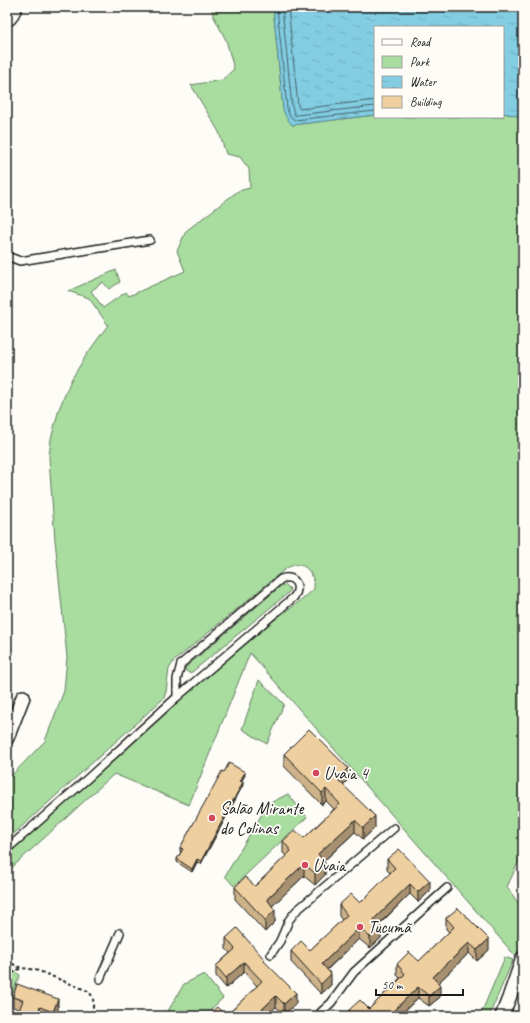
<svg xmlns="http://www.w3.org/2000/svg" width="530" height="1023" viewBox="0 0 530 1023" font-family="Caveat,sans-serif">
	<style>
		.green { fill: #a8dd9f; stroke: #627c5e }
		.water { fill: url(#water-ripples); stroke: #598693 }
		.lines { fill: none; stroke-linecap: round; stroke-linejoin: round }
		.shore { stroke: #45636b; stroke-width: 1 }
		.lane-casing { stroke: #1c1c1c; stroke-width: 10 }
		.street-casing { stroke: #1c1c1c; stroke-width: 16 }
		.primary-casing { stroke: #1c1c1c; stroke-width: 24 }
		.path { stroke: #1c1c1c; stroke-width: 2; stroke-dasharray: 3 3; stroke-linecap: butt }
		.lane { stroke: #fdfcf7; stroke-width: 7 }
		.street { stroke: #fdfcf7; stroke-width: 13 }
		.primary { stroke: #fdfcf7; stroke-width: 21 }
		.wall { fill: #cdb28a; stroke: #1c1c1c }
		.shaded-wall { fill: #a79170; stroke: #1c1c1c }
		.building { fill: #eecfa0; stroke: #1c1c1c }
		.poi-dot { fill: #d1495b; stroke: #fdfcf7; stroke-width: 1.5 }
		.labels { text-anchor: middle; stroke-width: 3.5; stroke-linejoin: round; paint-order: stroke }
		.poi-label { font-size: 17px; fill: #1c1c1c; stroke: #fdfcf7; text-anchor: start }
	</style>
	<defs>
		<pattern id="water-ripples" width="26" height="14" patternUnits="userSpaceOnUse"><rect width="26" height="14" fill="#82cde2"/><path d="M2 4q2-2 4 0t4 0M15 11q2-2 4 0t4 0" fill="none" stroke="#70afc1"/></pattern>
	</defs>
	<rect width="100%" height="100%" fill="#fdfcf7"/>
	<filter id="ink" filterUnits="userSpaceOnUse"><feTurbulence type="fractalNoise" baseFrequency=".025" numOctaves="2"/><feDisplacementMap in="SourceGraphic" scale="8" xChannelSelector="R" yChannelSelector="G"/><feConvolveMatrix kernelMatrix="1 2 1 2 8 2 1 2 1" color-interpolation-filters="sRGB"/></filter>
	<g filter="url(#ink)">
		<g class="green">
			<path d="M211,7H273L283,109L292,125L375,115V117H503V113L523,117V852L507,887L523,910V950L519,960L250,653L189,805L114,774L7,872V855L244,642L303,599L314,589C315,580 310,567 300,565C294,564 288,567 284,570L174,661L169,669L166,692L164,698L7,840V780L45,741L64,691L67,657L55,540L50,473L49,457L51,439L59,409L71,380L87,354L108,325L89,298L68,291L116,270L120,282L109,289L103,282L91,291L103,308L126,292L129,296L185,271L177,251L186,231L238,191L250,188L249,169L240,157L226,154L219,132L191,85L222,80L234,69L226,40L214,17Z"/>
			<path d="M282,585H286L290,589V591L288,593L192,672L189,673L186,671L185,669L187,666Z"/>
			<path d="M259,680L284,704L267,744L242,729Z"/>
			<path d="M288,794L307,817L234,886L225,876L268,804Z"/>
			<path d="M505,957L513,960L489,1016H480Z"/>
			<path d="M7,967L20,975L7,1007Z"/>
			<path d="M204,974L223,998L204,1016H165L184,984Z"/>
		</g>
		<path class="water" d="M273,7H523V117L503,113V27H375V115L292,125L286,117L283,109Z"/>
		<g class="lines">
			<g class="shore">
				<path d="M277,7L287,108C288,113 290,118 295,120L375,111"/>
				<path d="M282,7L292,107L295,115H297L375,106"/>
				<path d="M288,7L298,105L299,108L300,109L375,100"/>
			</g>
			<g class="lane-casing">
				<g id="lane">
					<path d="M7,256L20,261L150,240"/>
					<path d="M7,849L87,779L177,697L294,597C302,586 294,574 281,579L181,664L177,679V697"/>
					<path d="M271,954L280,941L289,920L296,911L394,828"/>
					<path d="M100,979L120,933"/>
					<path d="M321,1012L331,1003L354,972L447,888"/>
				</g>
			</g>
			<g class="street-casing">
				<g id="street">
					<path d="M7,738L23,697"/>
					<path d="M502,1016L509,998L523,958"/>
				</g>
			</g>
			<g class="primary-casing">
				<path id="primary" d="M7,15L11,7"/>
			</g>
			<g class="path">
				<path d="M7,961L21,968L30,969L39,971L88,991C96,998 93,1007 91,1016"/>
				<path d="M7,976L21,968"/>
			</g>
			<use href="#lane" class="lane"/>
			<use href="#street" class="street"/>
			<use href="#primary" class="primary"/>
		</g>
		<g class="wall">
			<path d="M284,754L348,780L343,785L375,828L363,839L355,832L324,861L325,875L315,885L304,876L272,906L275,922L265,932L235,899V887L255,886L286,856L283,853V841L304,838L334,809L326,801L322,805L284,766Z"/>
			<path d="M224,772L245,775L241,782L243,785L201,864L197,862L192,872L177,862V859L181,852L180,851V848Z"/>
			<path d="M387,859L430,891L418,902L410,894L379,925L381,938L370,948L359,939L327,970L331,985L321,994L291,962V951L310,950L342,920L339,916V905L360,903L390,873L387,870Z"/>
			<path d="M446,918L489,950L477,961L469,953L438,983L440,997L429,1006L418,998L399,1016H349V1010L369,1009L400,978L397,975V964L419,961L449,932L446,929Z"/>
			<path d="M226,938L265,963L296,1004L284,1014L276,1007L226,1016L257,986L244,972L226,988L216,976V966L230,953L226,949Z"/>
			<path d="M13,997L58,1010L56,1016H17L20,1010L13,1007Z"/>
		</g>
		<g class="shaded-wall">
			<path d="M348,768V780L337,791V779Z"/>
			<path d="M245,772V775L240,784V781Z"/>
			<path d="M243,782V785L201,864V861Z"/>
			<path d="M326,789V801L322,805V793Z"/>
			<path d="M375,816V828L363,839V828Z"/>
			<path d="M355,820V832L318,866V854Z"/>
			<path d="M197,859V862L192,872V869Z"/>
			<path d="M325,863V875L315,885V873Z"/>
			<path d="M304,864V876L267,911V899Z"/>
			<path d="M430,881V891L418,902V892Z"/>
			<path d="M410,884V894L374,929V919Z"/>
			<path d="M275,910V922L265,932V920Z"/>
			<path d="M381,927V938L370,948V937Z"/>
			<path d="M359,928V939L322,974V964Z"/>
			<path d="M489,939V950L477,961V950Z"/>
			<path d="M469,943V953L433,988V977Z"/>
			<path d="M244,962V972L226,988V978Z"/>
			<path d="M331,974V985L321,994V984Z"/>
			<path d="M440,986V997L429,1006V996Z"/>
			<path d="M418,987V998L399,1016H388Z"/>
			<path d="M296,993V1004L284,1014V1004Z"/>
			<path d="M276,996V1007L266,1016H255Z"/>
			<path d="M58,999V1010L56,1016H53V1012Z"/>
			<path d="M40,1007V1016H37Z"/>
		</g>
		<g class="building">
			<path d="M309,729L348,768L337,779L375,816L363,828L355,820L318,854L325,863L315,873L304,864L267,899L275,910L265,920L235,887L245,877L255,886L291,851L283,841L295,830L304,838L340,804L326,789L322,793L284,754Z"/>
			<path d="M229,763L245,772L240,781L243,782L201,861L197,859L192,869L177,859L183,849L180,848L222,771L224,772Z"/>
			<path d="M399,849L430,881L418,892L410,884L374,919L381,927L370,937L359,928L322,964L331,974L321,984L291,951L301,941L310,950L347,915L339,905L351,894L360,903L395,868L387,859Z"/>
			<path d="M458,908L489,939L477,950L469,943L433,977L440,986L429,996L418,987L388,1016H355L349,1010L360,1000L369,1009L405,974L397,964L409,952L419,961L454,927L446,918Z"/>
			<path d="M237,928L265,960L264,961L296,993L284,1004L276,996L255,1016H207L217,1007L226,1016L262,981L244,962L226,978L216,966L235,949L226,938Z"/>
			<path d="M17,984L58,999L53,1012L40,1007L37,1016H17L23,1000L13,997Z"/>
		</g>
	</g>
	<g class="poi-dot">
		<circle cx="316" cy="773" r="4"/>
		<circle cx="212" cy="818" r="4"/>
		<circle cx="305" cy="865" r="4"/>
		<circle cx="360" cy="927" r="4"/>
	</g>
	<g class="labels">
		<g class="poi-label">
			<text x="324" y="779">Uvaia 4</text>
			<text x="220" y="814">Salão Mirante<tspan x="220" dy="20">do Colinas</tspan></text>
			<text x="313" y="871">Uvaia</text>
			<text x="368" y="933">Tucumã</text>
		</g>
	</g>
	<rect width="530" height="1023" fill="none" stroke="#fdfcf7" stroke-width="24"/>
	<rect x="12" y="12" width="506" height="999" fill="none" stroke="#1c1c1c" stroke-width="1.5" filter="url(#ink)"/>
	<rect x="374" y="26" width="130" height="92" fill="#fdfcf7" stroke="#a3a29f"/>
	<rect x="382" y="39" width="20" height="6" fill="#fdfcf7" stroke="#a3a29f"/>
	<text x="410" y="46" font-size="12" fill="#1c1c1c">Road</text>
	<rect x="382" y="56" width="20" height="12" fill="#a8dd9f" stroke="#a3a29f"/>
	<text x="410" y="66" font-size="12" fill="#1c1c1c">Park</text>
	<rect x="382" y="76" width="20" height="12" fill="url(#water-ripples)" stroke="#a3a29f"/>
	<text x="410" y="86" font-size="12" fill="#1c1c1c">Water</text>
	<rect x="382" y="96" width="20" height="12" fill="#eecfa0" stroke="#a3a29f"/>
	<text x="410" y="106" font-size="12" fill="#1c1c1c">Building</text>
	<path d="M376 989v6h87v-6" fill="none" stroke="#1c1c1c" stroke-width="2"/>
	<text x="382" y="989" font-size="12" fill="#1c1c1c" stroke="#fdfcf7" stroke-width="3" paint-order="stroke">50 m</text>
</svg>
